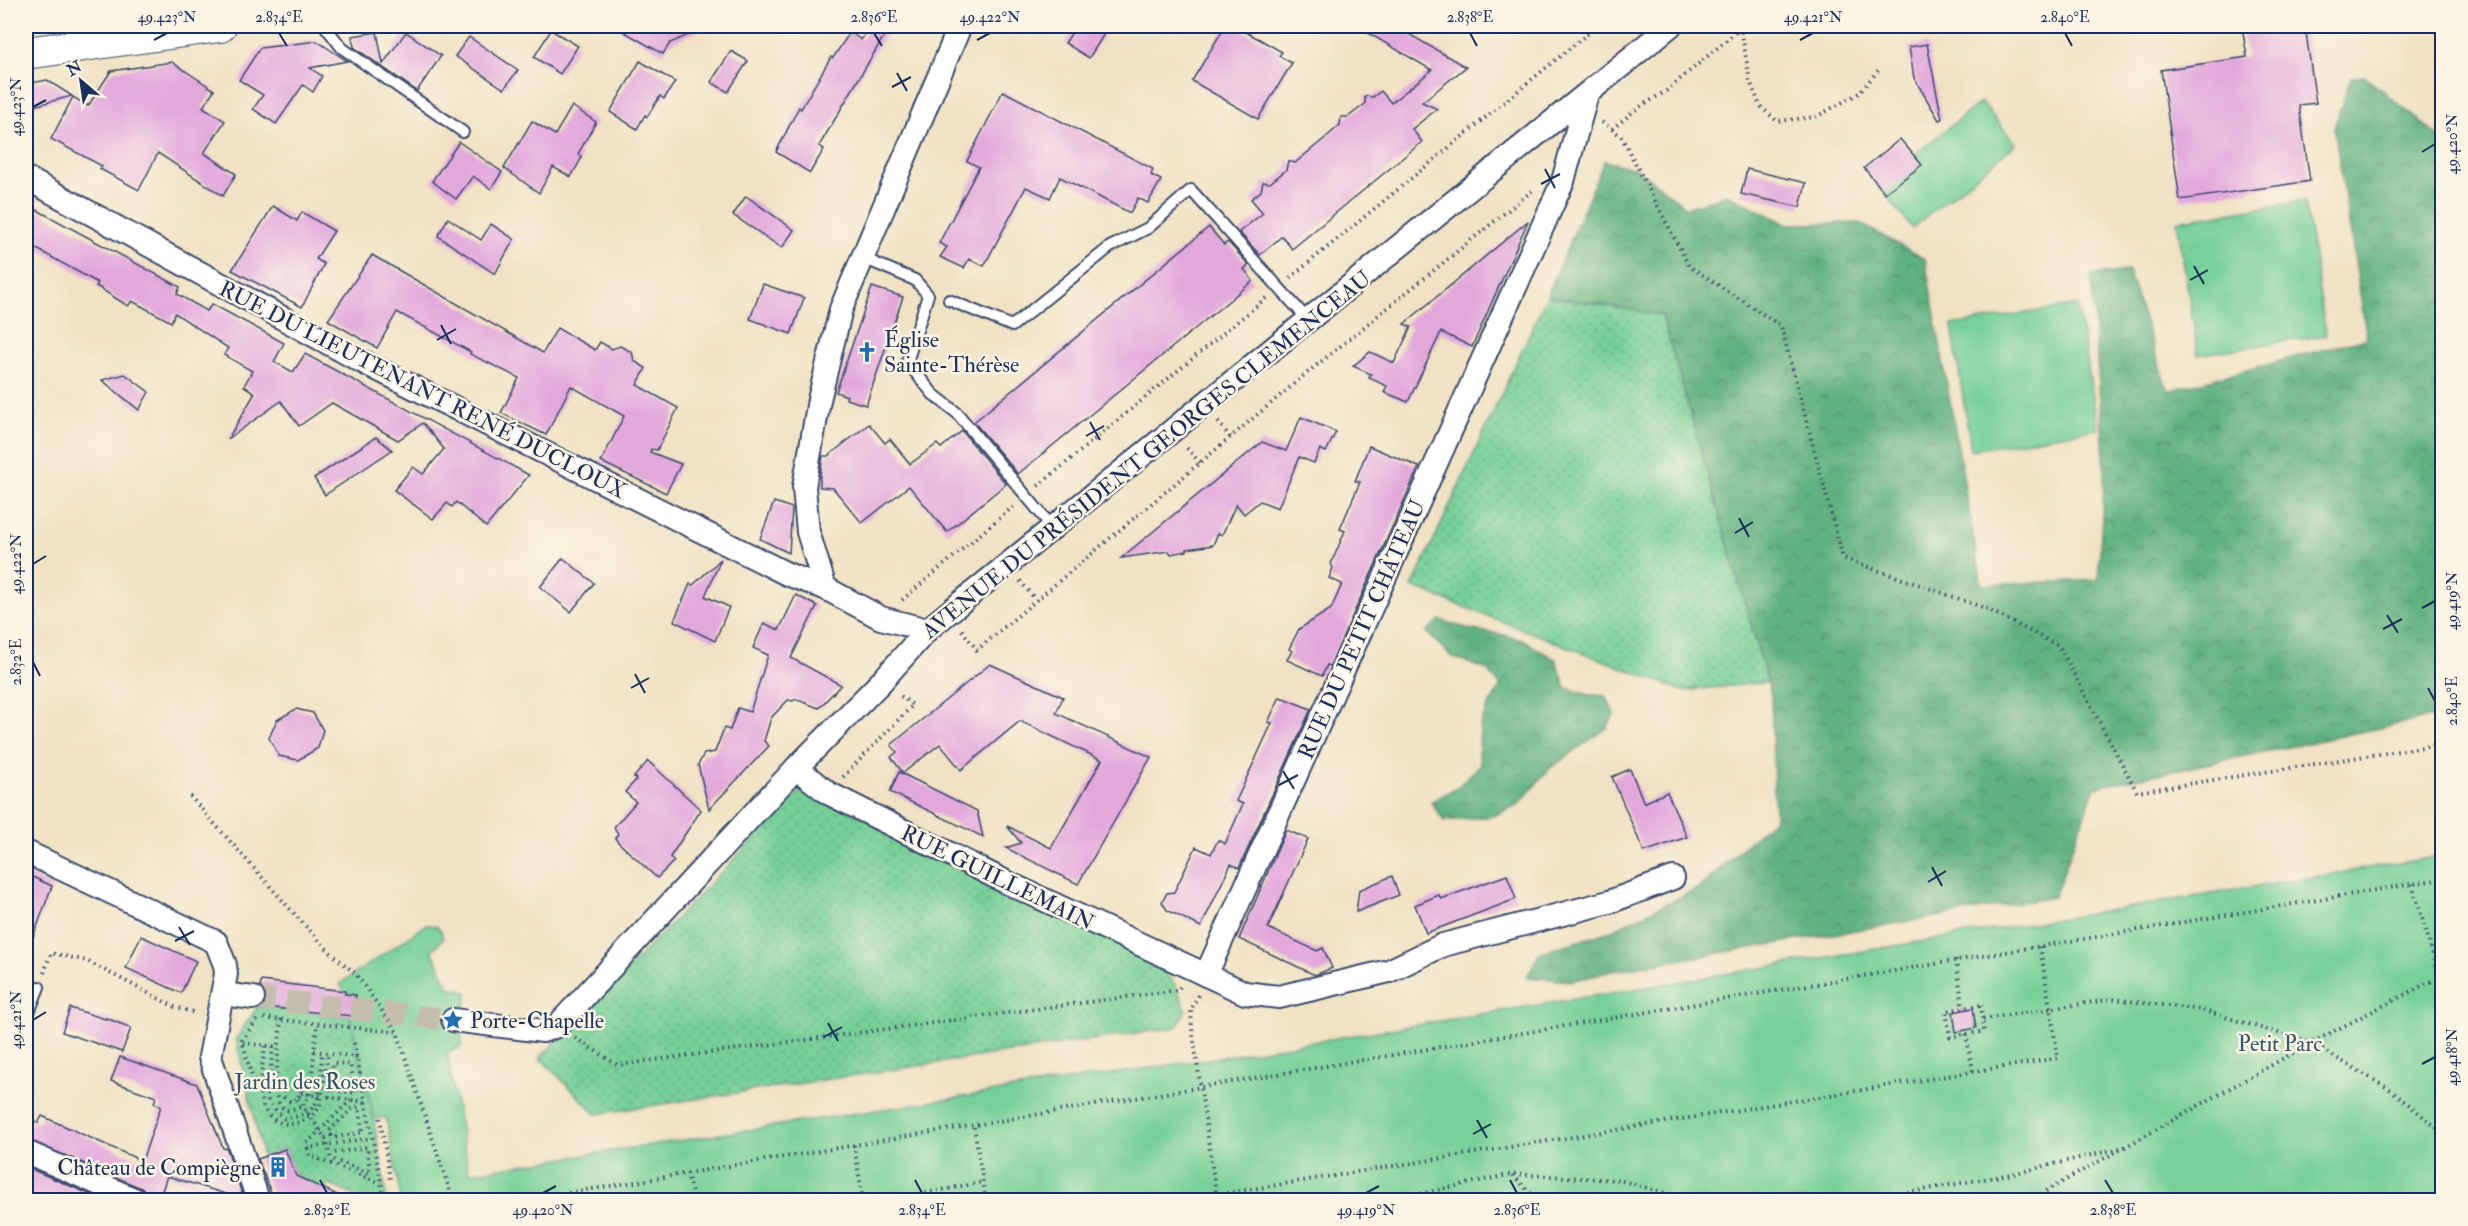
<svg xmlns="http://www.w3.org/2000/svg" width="2468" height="1226" viewBox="0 0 2468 1226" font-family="'IM FELL Double Pica',serif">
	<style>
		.grass { fill: url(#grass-dots); stroke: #48807a; stroke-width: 1.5 }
		.forest { fill: url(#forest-crowns); stroke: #3e706f; stroke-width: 1.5 }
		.park { fill: #76d097; stroke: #48807a; stroke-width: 1.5 }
		.building { fill: #e2a8dc }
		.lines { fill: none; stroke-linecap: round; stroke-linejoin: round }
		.street-tunnel { stroke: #c5beaf; stroke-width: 22; stroke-dasharray: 22 11; stroke-linecap: butt }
		.lane-casing { stroke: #3b4a6d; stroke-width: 14 }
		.street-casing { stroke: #3b4a6d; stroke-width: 26 }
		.secondary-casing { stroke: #3b4a6d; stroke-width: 34 }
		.path { stroke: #3b4a6d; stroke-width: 4; stroke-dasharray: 1.5 4.5; stroke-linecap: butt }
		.lane { stroke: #fff; stroke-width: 10 }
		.street { stroke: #fff; stroke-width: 22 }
		.secondary { stroke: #fff; stroke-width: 32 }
		.ticks { fill: none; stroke: #1b2f5e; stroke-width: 2 }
		.labels { text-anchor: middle; stroke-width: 5; stroke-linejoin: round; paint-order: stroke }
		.poi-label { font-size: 22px; fill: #1b2f5e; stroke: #fcf5e5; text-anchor: start }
		.street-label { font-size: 22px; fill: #1b2f5e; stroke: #fcf5e5 }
		.park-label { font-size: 22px; fill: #32576c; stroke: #fcf5e5 }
		.neatline { fill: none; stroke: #1b2f5e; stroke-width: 2 }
		.ticks-label { font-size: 15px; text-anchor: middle; fill: #1b2f5e }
	</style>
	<defs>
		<pattern id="grass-dots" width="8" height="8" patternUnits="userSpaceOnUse" patternTransform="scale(1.5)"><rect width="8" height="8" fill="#76d097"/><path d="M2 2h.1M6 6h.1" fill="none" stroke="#60a97e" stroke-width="1.8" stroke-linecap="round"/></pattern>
		<pattern id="forest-crowns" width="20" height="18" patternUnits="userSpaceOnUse" patternTransform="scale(1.5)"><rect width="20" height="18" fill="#60b280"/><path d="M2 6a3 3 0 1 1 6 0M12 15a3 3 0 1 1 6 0" fill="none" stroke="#4e916c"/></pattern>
	</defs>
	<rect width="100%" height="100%" fill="#fcf5e5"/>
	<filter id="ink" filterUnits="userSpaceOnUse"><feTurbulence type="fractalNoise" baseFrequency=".0167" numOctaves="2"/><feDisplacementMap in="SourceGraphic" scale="12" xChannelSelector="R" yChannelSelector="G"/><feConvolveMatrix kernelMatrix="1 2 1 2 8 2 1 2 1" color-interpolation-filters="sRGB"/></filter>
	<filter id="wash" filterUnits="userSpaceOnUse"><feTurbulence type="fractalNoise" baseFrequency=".008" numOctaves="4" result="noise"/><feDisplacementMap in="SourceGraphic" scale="24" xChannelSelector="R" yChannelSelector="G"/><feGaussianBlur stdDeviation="1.35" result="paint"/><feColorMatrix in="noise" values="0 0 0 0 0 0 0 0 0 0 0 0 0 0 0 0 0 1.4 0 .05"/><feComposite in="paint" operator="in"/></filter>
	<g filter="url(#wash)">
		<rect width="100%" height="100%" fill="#f0e2c3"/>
		<g class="grass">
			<path d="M1547,296L1662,315L1768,682L1683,691L1412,587Z"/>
			<path d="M804,788L1162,965L1178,990L1186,1010L1177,1027L596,1114L540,1058Z"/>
			<path d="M258,1006L350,1016L374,1119L387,1200H365L328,1184L325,1190L296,1176L285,1149L260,1159L263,1157L236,1039Z"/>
		</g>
		<g class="forest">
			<path d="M2364,76L2442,139V715L2095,787L2054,897L1612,971L1571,981L1527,977L1539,953L1608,932L1699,888L1775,818L1771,694L1662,315L1547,296L1604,161L1637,169L1687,208L1727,194L1787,224L1859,223L1925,259L1982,585L2098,580L2105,470L2091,275L2128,271L2168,391L2367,338L2334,127L2351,78Z"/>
			<path d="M1440,620L1472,630L1500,634L1525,641L1556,660L1566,688L1589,695L1606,696L1614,714L1607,728L1549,769L1519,804L1493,816L1444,821L1431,802L1459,786L1480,765C1477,726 1480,718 1501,686L1486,669L1452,657L1426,632Z"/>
		</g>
		<g class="park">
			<path d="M1981,102L2016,144L1912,228L1877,184Z"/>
			<path d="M2305,201L2326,335L2198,355L2177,221Z"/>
			<path d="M2078,305L2098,429L1971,450L1952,325Z"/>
			<path d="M2442,856V1200H401L386,1117L374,1119L350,1016H353L356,995L345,994L340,984L426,925L436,926L441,931L443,939L432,950L449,988L460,989L467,993C468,1008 459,1017 460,1028C461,1035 464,1039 461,1047L447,1053L469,1173L1215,1058Z"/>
		</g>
		<g id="blocks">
			<g class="building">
				<path d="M614,26H709L670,43L663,54Z"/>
				<path d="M871,26H890L819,146L824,149L810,173L776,152L799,107L801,109L831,57L833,58L850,32L861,40Z"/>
				<path d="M1076,26H1109L1089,58L1065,43Z"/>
				<path d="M1225,26H1234L1261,40L1282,52L1279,56L1292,63L1258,119L1192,81Z"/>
				<path d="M1356,26H1395L1466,67L1422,102L1437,109L1412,129L1422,142L1292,249L1282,236L1260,255L1239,232L1263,213L1251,199L1261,191L1263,182L1270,183L1286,170L1288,161L1295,163L1324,139L1340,125L1341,117H1348L1365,104V96L1373,97L1381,91L1391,103L1432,70Z"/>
				<path d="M2242,26H2305L2316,103L2299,105L2310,181L2180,200L2161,70L2247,57Z"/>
				<path d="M551,30L578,46L560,74L534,57Z"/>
				<path d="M377,32L383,64L406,32L441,56L417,91L354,47L352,36Z"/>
				<path d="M469,37L518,70L504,89L455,56Z"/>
				<path d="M317,41L347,61L310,68L322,76L313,92L303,85L276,124L253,109L263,95L239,80L260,48Z"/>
				<path d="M1927,44L1942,119L1939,120L1914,78L1909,47Z"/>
				<path d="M731,51L748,61L728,92L711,82Z"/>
				<path d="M640,61L675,82L664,99L660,96L647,117L645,115L637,129L610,112Z"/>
				<path d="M172,62L214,90L203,107L225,121L204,153L236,174L223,196L158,153L139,190L100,169L102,166L51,139L73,97L88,106L111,71Z"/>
				<path d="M47,80L72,96L26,108V84Z"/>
				<path d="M1003,91L1153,169L1151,175L1161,180L1148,203L1138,198L1130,213L1060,177L1050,198L1026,187L984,266L969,259L964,268L940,257L947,247L939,243L979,167L967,161Z"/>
				<path d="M572,106L596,122L578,154L581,156V159L571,177L553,167L539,193L504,168L532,121L555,135Z"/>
				<path d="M1900,139L1922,165L1885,193L1864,168Z"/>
				<path d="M459,142L502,172L491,189L473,176L456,199L432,181Z"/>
				<path d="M1747,169L1806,183L1800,207L1741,194Z"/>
				<path d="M746,196L794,230L782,248L733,215Z"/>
				<path d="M26,204L180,287L177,294L207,311L212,304L284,343L274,362L293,372L305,354L529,475L486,527L456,502L452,507L447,503L433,519L394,490L413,467L423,474L444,449L423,423L398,440L332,403L299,426L281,401L228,439L255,393L244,386L252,371L224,355L228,348L175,313L171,322L132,301L128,306L96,286L98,283L26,243Z"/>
				<path d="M273,206L297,221L302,212L334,231L316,259L324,264L302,307L232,270Z"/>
				<path d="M448,218L481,240L491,224L514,239L495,274L438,236Z"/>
				<path d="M1528,221L1472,347L1441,332L1408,402L1384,392L1387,386L1369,378L1371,374L1353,366L1370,352L1394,363L1411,327L1404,324Z"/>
				<path d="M1209,227L1224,245L1228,242L1249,265L1244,269L1253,281L1018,474L974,422Z"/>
				<path d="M372,255L543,353L557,328L595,350L600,342L612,349L620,346L632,352L634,361L646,368L637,385L678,408L657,450L651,449L650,452L681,464L666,493L601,462L624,416L571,386L546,435L501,413L519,378L470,354L471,352L397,312L377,348L328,320Z"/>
				<path d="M763,284L804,298L791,334L750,319Z"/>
				<path d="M872,287L903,297L866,405L846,399L847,396L836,392Z"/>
				<path d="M125,374L149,392L139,410L102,380Z"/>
				<path d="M1301,417L1336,432L1326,452L1320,449L1314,463L1299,457L1278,508L1260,501L1244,514L1236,504L1222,535L1218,533L1213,545L1187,549V551L1171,554L1169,551L1121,558L1262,442L1286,451Z"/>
				<path d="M869,424L885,443L890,439L910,464L937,444L941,448L962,431L1006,484L947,532L909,486L862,523L833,488L820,487V475L823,456H828Z"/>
				<path d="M376,437L392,450L325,495L314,478Z"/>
				<path d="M1369,446L1419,467L1330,666L1327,665L1322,676L1287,660L1292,651L1289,649L1299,629L1331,609L1342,584L1329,578L1333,568L1331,564L1345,531L1340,529L1360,482L1355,481Z"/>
				<path d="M774,502L792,508L789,553L760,539Z"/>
				<path d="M563,558L594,583L571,612L540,587Z"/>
				<path d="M721,559L705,596L729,607L715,641L674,621L690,584L693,585Z"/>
				<path d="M796,595L817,606L791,658L841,685L819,708L795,699L793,701L788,700L771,718L764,741L769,746L709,809L698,765L704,754L715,752L724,728L730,730L738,708L750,712L768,655L753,648L764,623L779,630Z"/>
				<path d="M990,664L1063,697L1056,713L1151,757L1078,884L1006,848L1021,843L1007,826L1051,848L1102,760L1020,721L961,770L940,744L903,773L891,757L897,752L891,745Z"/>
				<path d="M1280,697L1311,709L1239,868L1231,864L1201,927L1167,910L1162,902L1167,893L1174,892L1196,847L1211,854L1218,840L1225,844L1243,804L1236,801L1272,723L1268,722Z"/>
				<path d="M296,709L313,713L323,730L318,748L298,760L279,756L269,738L277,720Z"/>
				<path d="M648,761L701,810L670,857L674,861L657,878L618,842L615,838L618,834L614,827L636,802L625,792L637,779L634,777Z"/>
				<path d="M1630,769L1644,803L1667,792L1687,837L1644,852L1612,777Z"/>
				<path d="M899,772L977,811L983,837L890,792Z"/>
				<path d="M1286,830L1308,839L1268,928L1317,951L1323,948L1332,968L1315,975L1239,939Z"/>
				<path d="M26,874L52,886L28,951H26Z"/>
				<path d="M1507,875L1516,899L1426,933L1415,905L1439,895L1441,899Z"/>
				<path d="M1392,876L1399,895L1356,912L1359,890Z"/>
				<path d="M141,936L196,961L181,993L126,968Z"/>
				<path d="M261,981L345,991V994L356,995L353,1016L263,1007L266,999L265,992L260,987Z"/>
				<path d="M70,1008L105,1019L106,1018L131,1028L122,1052L62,1032Z"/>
				<path d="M1973,1008L1976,1028L1956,1032L1953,1012Z"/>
				<path d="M120,1057L197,1084L223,1148L227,1149L242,1194L239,1198L167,1176L159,1200H149L147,1192L141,1188L26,1139L32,1120L38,1123L42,1116L142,1161L161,1106L154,1103L156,1097L111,1081Z"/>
				<path d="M285,1149L296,1176L348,1200H279L273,1198L258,1159Z"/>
				<path d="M26,1167L103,1200H26Z"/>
			</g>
		</g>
	</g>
	<g filter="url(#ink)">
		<use href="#blocks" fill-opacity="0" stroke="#3b4a6d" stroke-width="1.5"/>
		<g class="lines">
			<path class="street-tunnel" d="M253,998L453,1020"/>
			<g class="lane-casing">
				<g id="lane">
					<path d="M325,26L342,48L463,132"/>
					<path d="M863,258L915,280L928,295L907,362L933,394L957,413L1053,528"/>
					<path d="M949,300L1012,326L1110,247L1148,228L1191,190L1308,320"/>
					<path d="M26,1020L39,987"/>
				</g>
			</g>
			<g class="street-casing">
				<g id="street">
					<path d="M26,178L363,362L787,574L825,588L881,618L927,630"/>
					<path d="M825,588L808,532L804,487L819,400L841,309L960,26"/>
					<path d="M796,768L828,793L1008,883L1245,993L1279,997L1389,971L1443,945L1609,902L1673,878"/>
					<path d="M26,852L216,942L225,965L226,974L210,1057L258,1200"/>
					<path d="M1206,975L1563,181L1587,94"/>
					<path d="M223,994L253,998"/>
					<path d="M453,1020L543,1031L557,1026L796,768L881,682L927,630L1670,26"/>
					<path d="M26,1152L136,1200"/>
				</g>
			</g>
			<g class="secondary-casing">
				<path id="secondary" d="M26,53L220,26"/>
			</g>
			<g class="path">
				<path d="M1602,122L1621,136L1689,266L1781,326L1843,558L1985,608L2059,646L2137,792L2442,744"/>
				<path d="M1612,129L1638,108L1666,91L1741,28L1750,81L1760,106L1777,121L1816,117L1859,93L1881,67"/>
				<path d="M1290,278L1597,26"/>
				<path d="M1218,422L1231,438"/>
				<path d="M1187,448L1200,463"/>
				<path d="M1038,486L1266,298"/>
				<path d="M1020,581L1035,599"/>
				<path d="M902,600L1014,506"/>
				<path d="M962,630L977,650L1307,373L1532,191"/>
				<path d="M843,777L913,705L899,695"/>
				<path d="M190,796L299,919L330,952L356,974L397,1032L453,1200"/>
				<path d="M2412,884L2442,985"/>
				<path d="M1956,960L1963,1008"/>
				<path d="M44,973L51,953L87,961L175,1007L196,1013"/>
				<path d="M1198,995L1191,1010L1192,1028L1217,1200"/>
				<path d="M1981,1005L1984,1031L1950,1037L1946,1011Z"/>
				<path d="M264,1018L396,1032"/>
				<path d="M281,1019L275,1091L280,1106L287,1110L302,1107L310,1095L317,1024"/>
				<path d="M1983,1019L2113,999L2202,1010L2311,1043L2391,1090L2442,1132"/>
				<path d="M257,1020L242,1040L255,1088L283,1092L284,1097L290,1101L298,1099L301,1091L299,1087L293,1084L286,1087L283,1092"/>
				<path d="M1966,1034L1973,1071"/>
				<path d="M575,1038L618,1065L1178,990L1180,987"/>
				<path d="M243,1043L279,1047"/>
				<path d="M354,1043L383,1192"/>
				<path d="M265,1046C264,1060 258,1084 261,1098C266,1131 305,1131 320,1106L328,1054"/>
				<path d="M273,1047L269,1090L266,1096L270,1104L284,1118C327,1117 319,1085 322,1053"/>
				<path d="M314,1051L357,1057"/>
				<path d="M301,1093L321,1096"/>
				<path d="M328,1097L366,1102"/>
				<path d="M329,1097L333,1063L350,1064L356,1093L330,1090"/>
				<path d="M298,1099L325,1138L331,1159L370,1173L367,1147L334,1153L332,1156"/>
				<path d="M351,1100L306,1144L308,1148L372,1138"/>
				<path d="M380,1118L390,1179"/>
				<path d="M974,1127L986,1200"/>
				<path d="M325,1138L331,1135L329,1131L352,1109L359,1107L363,1132L333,1138L331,1135"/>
				<path d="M854,1145L863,1200"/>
				<path d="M308,1148L310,1156L381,1183"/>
				<path d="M687,1173L694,1200"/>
				<path d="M1513,1175L1537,1200"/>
				<path d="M527,1200L2442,879"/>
				<path d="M890,1200L983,1182"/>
				<path d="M1185,1200L2058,1058L2040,946"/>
				<path d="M1391,1200L1512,1174L1619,1180L1691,1200"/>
				<path d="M1866,1200L2012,1174L2121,1148"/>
				<path d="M2030,1200L2311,1043L2429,982L2442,980"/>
			</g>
			<use href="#lane" class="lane"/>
			<use href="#street" class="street"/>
			<use href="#secondary" class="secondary"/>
		</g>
	</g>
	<path class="ticks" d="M279,33L287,46M874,33L882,46M1470,33L1477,46M2065,33L2072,46M154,40L167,33M977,40L990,33M1800,40L1813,33M897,73L907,91M892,87L911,77M33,107L46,100M2422,152L2435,144M1545,169L1555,188M1541,184L1560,174M2194,266L2204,284M2190,280L2208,270M441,325L451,344M437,340L456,329M1090,422L1100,440M1086,436L1104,426M1739,518L1749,537M1735,533L1753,522M33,564L46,556M2422,608L2435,601M2387,615L2398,633M2383,629L2402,619M33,662L40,676M635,674L645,693M631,688L649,678M2428,688L2435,701M1283,771L1294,789M1279,785L1298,775M1932,867L1942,886M1928,882L1946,871M179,927L190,945M175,941L194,931M33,1020L46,1012M828,1023L838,1041M824,1037L842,1027M2422,1064L2435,1057M1477,1120L1487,1138M1473,1134L1491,1124M320,1180L327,1193M915,1180L922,1193M1510,1180L1517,1193M2105,1180L2113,1193M543,1193L556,1186M1366,1193L1379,1186"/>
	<defs>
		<g id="church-bare" transform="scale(1.62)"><path d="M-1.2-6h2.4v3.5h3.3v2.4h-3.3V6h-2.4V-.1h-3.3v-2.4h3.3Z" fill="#1f6fb2" stroke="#fcf5e5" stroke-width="2.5" paint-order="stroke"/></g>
		<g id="sight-bare" transform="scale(1.62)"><path d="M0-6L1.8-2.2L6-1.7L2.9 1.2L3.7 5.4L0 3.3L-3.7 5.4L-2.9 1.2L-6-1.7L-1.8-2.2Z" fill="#1f6fb2" stroke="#fcf5e5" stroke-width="2.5" paint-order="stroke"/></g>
		<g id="building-bare" transform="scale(1.62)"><path d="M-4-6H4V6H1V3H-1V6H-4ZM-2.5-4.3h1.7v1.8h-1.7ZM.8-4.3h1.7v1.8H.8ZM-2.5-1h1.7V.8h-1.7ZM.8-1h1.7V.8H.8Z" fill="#1f6fb2" stroke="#fcf5e5" stroke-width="2.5" paint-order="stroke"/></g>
	</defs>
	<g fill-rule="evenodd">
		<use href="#church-bare" x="867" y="352"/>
		<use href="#sight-bare" x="453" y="1020"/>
		<use href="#building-bare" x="278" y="1167"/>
	</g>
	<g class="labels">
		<g class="poi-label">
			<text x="884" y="347">Église<tspan x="884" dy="25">Sainte-Thérèse</tspan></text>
			<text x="470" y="1028">Porte-Chapelle</text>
			<text x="261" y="1175" text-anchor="end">Château de Compiègne</text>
		</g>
		<g class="street-label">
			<text transform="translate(423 389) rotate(27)" y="8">RUE DU LIEUTENANT RENÉ DUCLOUX</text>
			<text transform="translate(1146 454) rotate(-39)" y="8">AVENUE DU PRÉSIDENT GEORGES CLEMENCEAU</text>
			<text transform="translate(1361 629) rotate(-66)" y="8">RUE DU PETIT CHÂTEAU</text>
			<text transform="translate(998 877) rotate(26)" y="8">RUE GUILLEMAIN</text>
		</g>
		<g class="park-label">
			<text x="2280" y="1051">Petit Parc</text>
			<text x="305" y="1089">Jardin des Roses</text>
		</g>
	</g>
	<rect width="2468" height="1226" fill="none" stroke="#fcf5e5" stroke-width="66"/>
	<g transform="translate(81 81) rotate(331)" stroke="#fcf5e5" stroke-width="4.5" paint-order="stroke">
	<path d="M0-4.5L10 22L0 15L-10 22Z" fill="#1b2f5e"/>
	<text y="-9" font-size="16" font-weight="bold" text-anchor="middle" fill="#1b2f5e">N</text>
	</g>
	<rect x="33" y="33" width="2402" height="1160" class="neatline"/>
	<g class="ticks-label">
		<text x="167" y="22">49.423°N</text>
		<text x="279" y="22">2.834°E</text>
		<text x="874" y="22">2.836°E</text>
		<text x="990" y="22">49.422°N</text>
		<text x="1470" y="22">2.838°E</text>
		<text x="1813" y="22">49.421°N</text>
		<text x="2065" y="22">2.840°E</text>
		<text transform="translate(16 107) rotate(-90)" y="5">49.423°N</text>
		<text transform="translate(2452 144) rotate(-90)" y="5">49.420°N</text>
		<text transform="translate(16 564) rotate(-90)" y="5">49.422°N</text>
		<text transform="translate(2452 601) rotate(-90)" y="5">49.419°N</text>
		<text transform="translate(16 662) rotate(-90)" y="5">2.832°E</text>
		<text transform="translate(2452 701) rotate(-90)" y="5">2.840°E</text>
		<text transform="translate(16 1020) rotate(-90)" y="5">49.421°N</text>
		<text transform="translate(2452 1057) rotate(-90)" y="5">49.418°N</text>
		<text x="327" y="1215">2.832°E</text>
		<text x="543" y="1215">49.420°N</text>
		<text x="922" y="1215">2.834°E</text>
		<text x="1366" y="1215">49.419°N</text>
		<text x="1517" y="1215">2.836°E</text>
		<text x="2113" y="1215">2.838°E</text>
	</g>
</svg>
